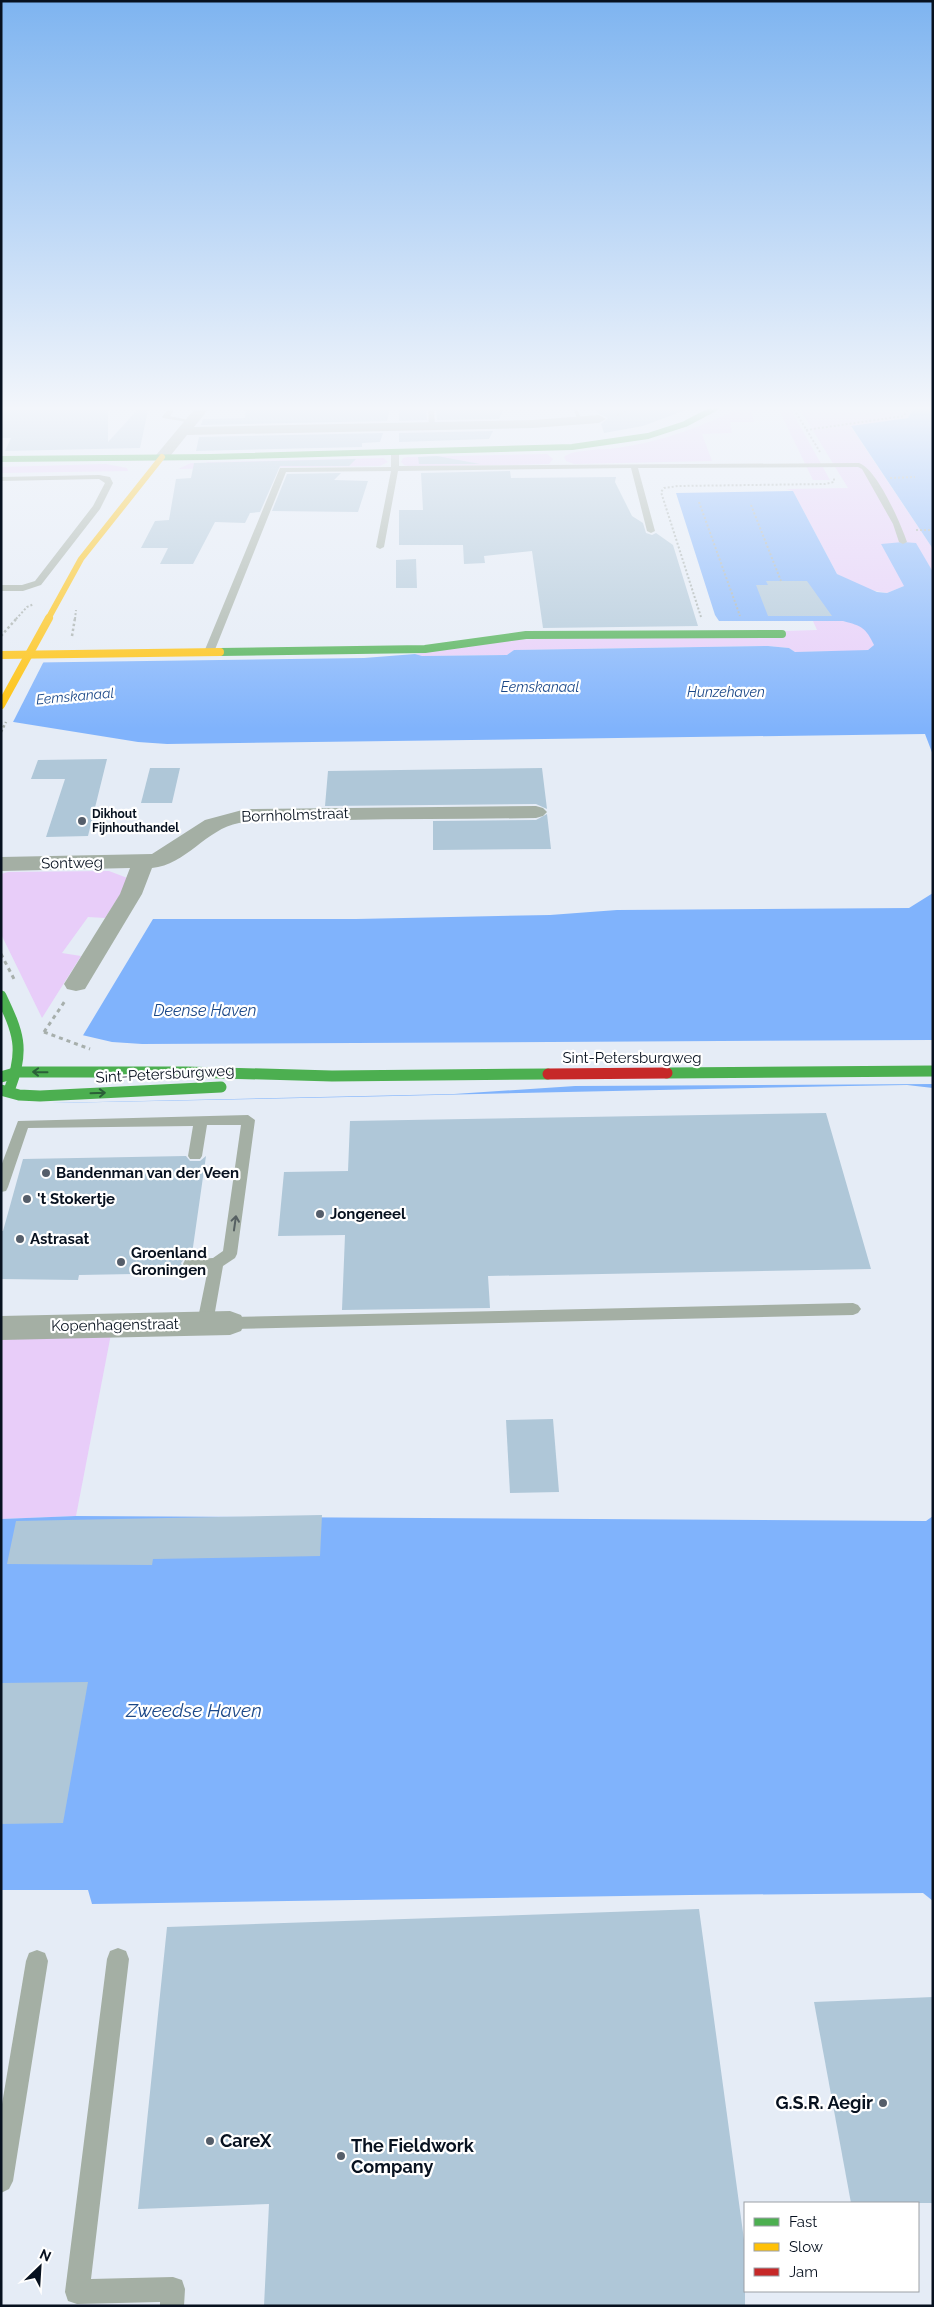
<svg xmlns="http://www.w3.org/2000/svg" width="934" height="2307" viewBox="0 0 934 2307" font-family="Raleway,sans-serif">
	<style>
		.green { fill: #e8cdf9 }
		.water { fill: #80b3fc }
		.pier { fill: #e5ecf6 }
		.building { fill: #afc7d8 }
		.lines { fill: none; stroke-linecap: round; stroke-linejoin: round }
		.path-far2 { stroke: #a7afac; stroke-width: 2; stroke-dasharray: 2 2; stroke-linecap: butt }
		.path-far1 { stroke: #a7afac; stroke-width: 2.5; stroke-dasharray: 2.5 2.5; stroke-linecap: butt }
		.path { stroke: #a7afac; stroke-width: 3; stroke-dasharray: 4 4; stroke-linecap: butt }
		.lane { fill: #a4afa4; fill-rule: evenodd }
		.street { fill: #a4afa4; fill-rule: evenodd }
		.fast-far2 { stroke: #4caf50; stroke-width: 6 }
		.fast-far1 { stroke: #4caf50; stroke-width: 8 }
		.fast { stroke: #4caf50; stroke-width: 11 }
		.slow-far1 { stroke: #ffc107; stroke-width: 6 }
		.slow { stroke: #ffc107; stroke-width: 8 }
		.jam { stroke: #c62828; stroke-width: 11 }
		.oneway { stroke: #2a6038 }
		.oneway2 { stroke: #566062 }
		.poi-dot { fill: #555e6a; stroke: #fff; stroke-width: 2 }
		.labels { text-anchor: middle; stroke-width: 4.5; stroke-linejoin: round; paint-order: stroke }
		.far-poi-label { font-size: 12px; font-weight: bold; fill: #07111f; stroke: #fff; text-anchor: start }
		.far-water-label { font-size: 14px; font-style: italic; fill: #1b4888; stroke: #fff }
		.street-label { font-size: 15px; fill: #07111f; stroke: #fff }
		.poi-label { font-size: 15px; font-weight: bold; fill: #07111f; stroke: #fff; text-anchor: start }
		.water-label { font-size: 16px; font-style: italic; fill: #1b4888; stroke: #fff }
		.near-poi-label { font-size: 18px; font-weight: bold; fill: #07111f; stroke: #fff; text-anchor: start }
		.near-water-label { font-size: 19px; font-style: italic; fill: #1b4888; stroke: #fff }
	</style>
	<rect width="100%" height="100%" fill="#e5ecf6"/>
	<g class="green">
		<path d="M745,406H789L830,480H813L779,410L751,411L754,422H730L732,433L702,434L712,461L574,464L566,461L564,457C572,449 604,450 617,448C665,441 702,426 745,406Z"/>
		<path d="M798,406H914L908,418L851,427L933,549V572L928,564L904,586L887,593L870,590L837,574L793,491L786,489L848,488Z"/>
		<path d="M547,454L553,459L549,464L412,467L404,465L401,462L403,458L408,457Z"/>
		<path d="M384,458L388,462L380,466L178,469L191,463H206L207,462Z"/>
		<path d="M106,464L127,468L128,471L1,473V467Z"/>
		<path d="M813,621C829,621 854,617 867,631C870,634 872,641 874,645L868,650L856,651L795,652L789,648L768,646L514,650L507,655L422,656L415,654L506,640L817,630Z"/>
		<path d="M109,871L130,879L105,918L88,917L62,953L81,956L42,1018L1,934V874L8,872Z"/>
		<path d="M111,1334L76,1516L1,1519V1336Z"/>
	</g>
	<g class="water">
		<path d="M914,406H933V549L851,426L908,418Z"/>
		<path d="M793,491L837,574L877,592L887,593L904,586L881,544L903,542L916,543L933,572V755L925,734L167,744L138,742L1,720V663L364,658L415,654L422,656L507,655L514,650L768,646L789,648L795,652L868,650L874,645C866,628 862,626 843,621H719L715,615L676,493Z"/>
		<path d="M933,893V1088L907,1085C623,1090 338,1098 53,1103L84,1038L82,1037L153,919H356L550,915L617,910L909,908Z"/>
		<path d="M76,1516L926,1521L933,1516V1901L923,1893L690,1895L92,1904L88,1890H1V1519Z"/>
	</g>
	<g class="pier">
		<path d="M45,659L12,724L1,723V665L4,660Z"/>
		<path d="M82,1035L112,1042L142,1044L933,1040V1084L575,1086L454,1094L51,1103Z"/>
	</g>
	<g class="building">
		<path d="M1,406H108V442L141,406H149L140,448L5,451L11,438H1Z"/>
		<path d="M270,406H391L387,421L201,425L203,419L245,418L246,408Z"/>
		<path d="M399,406H429L426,409L427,420L399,421Z"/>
		<path d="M433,406H448V410L504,408L499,419L437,420L436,409Z"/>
		<path d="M595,406H691V408L643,426L604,433L601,424L608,418L597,413Z"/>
		<path d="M493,431L489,439L399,442V433Z"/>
		<path d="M383,433L380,442L362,443V447L196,451L199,437Z"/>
		<path d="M437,456L480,464H419L418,457Z"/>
		<path d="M356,459L349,466H280L260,512L250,513L245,523L215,522L193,564H160L168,548H141L155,521L169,520L176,479L191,478L194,463Z"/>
		<path d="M510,471L511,478L616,477L615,482L632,516L643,523L646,533L652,535L656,533L673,545L698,626L543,628L532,551L484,556L485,563L464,564L463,545H399V510H423L421,473Z"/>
		<path d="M341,473L334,480L368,481L358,512L272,511L287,474Z"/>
		<path d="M416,559L417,588H396V560Z"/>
		<path d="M766,581H807L832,616H768L756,585H768Z"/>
		<path d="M107,759L88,836L46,837L65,779H31L38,760Z"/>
		<path d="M150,768H180L172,803H141Z"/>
		<path d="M542,768L547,809L536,804L325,806L328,771Z"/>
		<path d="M547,814L551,849L433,850V821L536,820Z"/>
		<path d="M826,1113L871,1269L488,1276L490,1308L342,1310L345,1235L278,1236L284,1172L348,1171L350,1121Z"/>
		<path d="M186,1156L190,1161H200L206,1156L192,1254L191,1258H185L181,1263L183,1269L189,1270L188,1273L79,1275L78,1280L1,1279V1231H3L23,1159Z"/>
		<path d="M553,1419L559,1492L510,1493L506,1420Z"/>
		<path d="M322,1515L320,1556L153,1559L152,1565L7,1564L16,1521Z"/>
		<path d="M88,1682L63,1823L1,1824V1683Z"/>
		<path d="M699,1909L745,2247V2306H264L269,2204L138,2209L167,1927Z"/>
		<path d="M933,1997V2203H851L814,2002Z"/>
	</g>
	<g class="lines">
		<g class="path-far2">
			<path d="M792,406L820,452"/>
			<path d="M617,415L640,406"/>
			<path d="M806,430L904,416L909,406"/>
			<path d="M890,478L915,477"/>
			<path d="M699,502L740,616"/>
			<path d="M751,505L781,581"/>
			<path d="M916,530H933"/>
			<path d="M701,617L661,492L664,488L678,486L825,484L834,482V477"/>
			<path d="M16,619L27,607L34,604"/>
			<path d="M75,619L76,610"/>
		</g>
		<g class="path-far1">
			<path d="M1,636L17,618"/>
			<path d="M72,636L75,618"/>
			<path d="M1,732L6,722"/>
		</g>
		<g class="path">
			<path d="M1,954L14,979"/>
			<path d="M44,1032L90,1049"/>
			<path d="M44,1032L65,1001"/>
		</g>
		<g class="lane">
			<path d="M170,406H177L170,416L193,421V423L163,418L162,417Z"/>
			<path d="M431,407L434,409L435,426L432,428L429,426L428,409Z"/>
			<path d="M573,408H577L582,421H578Z"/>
			<path d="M395,450L399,452V466L859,463C877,469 901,524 907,542L903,544L899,542L893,524L862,469L858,467L638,468L655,531L651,533L647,531L631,468L398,471L384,547L380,549L376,547L391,471L286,472L214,652L206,654L204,652L280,468L391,467V452Z"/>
			<path d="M99,475L110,477L113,483L100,509L41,585L23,591H1V585H22L35,581L93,506L105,483L99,479L1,481V477Z"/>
			<path d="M248,1115L255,1120L237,1254L235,1258L223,1266L213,1323L210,1327L205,1329L200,1327L197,1323L208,1269L185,1268L183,1264L185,1260L213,1258L223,1251L241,1125H207L202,1156L200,1159H190L188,1156L193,1126L28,1128L8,1187L6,1191L1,1192V1166L18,1121Z"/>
			<path d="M853,1303L858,1305L861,1309L858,1313L853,1315L230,1329L225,1327L222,1323L225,1319L230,1317Z"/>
			<path d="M118,1948L126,1951L129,1959L91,2279L173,2277L182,2280L185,2289L184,2306H160V2302L77,2304L68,2301L65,2292L107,1959L110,1951Z"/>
			<path d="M37,1950L45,1953L48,1961L13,2181L9,2189L1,2193V2110L26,1961L29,1953Z"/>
		</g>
		<g class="street">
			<path d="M197,406H211L194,427L533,420L599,415L606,419L599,423L533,428L187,435L167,460H157L155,457L157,454Z"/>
			<path d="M536,806L543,808L547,812L543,816L536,818C472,819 409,819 345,820C310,820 274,817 239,823C206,829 186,865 152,868L142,894L85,989L76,991L67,989L64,984L120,894L130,868L1,871V857L152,854L205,820L246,809Z"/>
			<path d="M230,1311L241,1315L245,1323L241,1331L230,1335L1,1340V1316Z"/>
		</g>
		<path class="fast-far2" d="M1,459L211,457L572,447L648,436L685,424L719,406"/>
		<path class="fast-far1" d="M220,652L425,649L526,635L782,634"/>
		<g class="fast">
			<path d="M1,996C18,1032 25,1049 10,1088"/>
			<path d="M667,1073L933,1071"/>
			<path d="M1,1077L18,1072H186L332,1076L548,1074"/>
			<path d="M1,1090L19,1095L40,1096L221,1087"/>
		</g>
		<path class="slow-far1" d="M48,619L81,559L162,457"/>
		<g class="slow">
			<path d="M1,655L220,652"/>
			<path d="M1,705L49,618"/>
		</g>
		<path class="jam" d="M548,1074L667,1073"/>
	</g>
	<defs><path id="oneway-shaft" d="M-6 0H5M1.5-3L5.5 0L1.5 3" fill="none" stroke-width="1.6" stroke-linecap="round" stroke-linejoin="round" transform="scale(1.25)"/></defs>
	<g class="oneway">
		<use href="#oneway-shaft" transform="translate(40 1072) rotate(-179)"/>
		<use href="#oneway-shaft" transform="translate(98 1093) rotate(-2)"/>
	</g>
	<use class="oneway2" href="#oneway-shaft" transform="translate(235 1223) rotate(-82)"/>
	<linearGradient id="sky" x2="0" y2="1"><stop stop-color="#7eb4f0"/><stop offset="0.56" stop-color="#f3f6fb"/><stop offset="1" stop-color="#f3f6fb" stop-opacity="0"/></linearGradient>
	<rect width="934" height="729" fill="url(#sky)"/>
	<g class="poi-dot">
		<circle cx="82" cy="821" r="5"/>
		<circle cx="46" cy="1173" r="5"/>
		<circle cx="27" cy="1199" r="5"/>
		<circle cx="320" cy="1214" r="5"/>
		<circle cx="20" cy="1239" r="5"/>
		<circle cx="121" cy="1262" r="5"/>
		<circle cx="883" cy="2103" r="5"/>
		<circle cx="210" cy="2141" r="5"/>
		<circle cx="341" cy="2156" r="5"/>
	</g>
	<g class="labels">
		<g class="far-poi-label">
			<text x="92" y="818">Dikhout<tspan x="92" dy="14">Fijnhouthandel</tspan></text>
		</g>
		<g class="far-water-label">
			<text x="540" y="692">Eemskanaal</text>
			<text x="726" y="697">Hunzehaven</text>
			<text transform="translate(75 696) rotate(-5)" y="5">Eemskanaal</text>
		</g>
		<g class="street-label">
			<text transform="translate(295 815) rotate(-2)" y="5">Bornholmstraat</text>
			<text transform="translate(72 863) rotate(-1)" y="5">Sontweg</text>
			<text x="632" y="1063">Sint-Petersburgweg</text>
			<text transform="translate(165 1074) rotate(-3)" y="5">Sint-Petersburgweg</text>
			<text transform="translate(115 1325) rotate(-1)" y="5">Kopenhagenstraat</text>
		</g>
		<g class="poi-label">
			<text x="56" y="1178">Bandenman van der Veen</text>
			<text x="37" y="1204">'t Stokertje</text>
			<text x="330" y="1219">Jongeneel</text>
			<text x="30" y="1244">Astrasat</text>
			<text x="131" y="1258">Groenland<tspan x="131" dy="17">Groningen</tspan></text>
		</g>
		<g class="water-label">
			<text x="205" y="1016">Deense Haven</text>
		</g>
		<g class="near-poi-label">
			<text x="873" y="2109" text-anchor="end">G.S.R. Aegir</text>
			<text x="220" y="2147">CareX</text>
			<text x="351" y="2152">The Fieldwork<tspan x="351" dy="21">Company</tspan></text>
		</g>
		<g class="near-water-label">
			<text x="194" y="1717">Zweedse Haven</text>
		</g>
	</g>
	<rect width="934" height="2307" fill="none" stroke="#07111f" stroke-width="5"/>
	<rect x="744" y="2202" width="175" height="90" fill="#ffffff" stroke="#9ca0a5"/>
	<rect x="754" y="2218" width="25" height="8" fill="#4caf50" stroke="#9ca0a5"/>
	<text x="789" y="2227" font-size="15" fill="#07111f">Fast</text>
	<rect x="754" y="2243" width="25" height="8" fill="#ffc107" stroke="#9ca0a5"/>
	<text x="789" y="2252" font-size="15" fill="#07111f">Slow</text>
	<rect x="754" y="2268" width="25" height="8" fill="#c62828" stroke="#9ca0a5"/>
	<text x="789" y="2277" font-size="15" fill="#07111f">Jam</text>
	<g transform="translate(40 2267) rotate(25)" stroke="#ffffff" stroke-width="4" paint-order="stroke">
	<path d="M0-4L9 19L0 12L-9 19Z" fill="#07111f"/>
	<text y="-8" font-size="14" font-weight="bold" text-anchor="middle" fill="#07111f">N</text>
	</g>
</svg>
